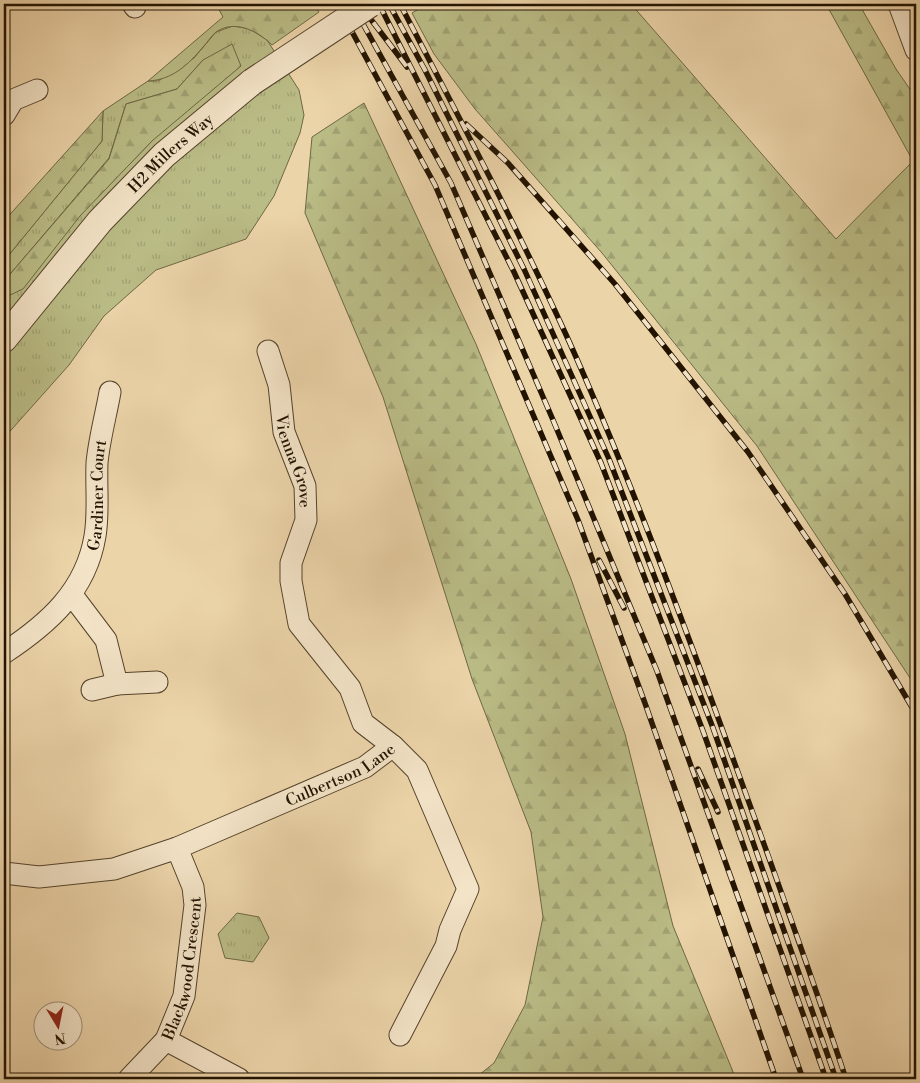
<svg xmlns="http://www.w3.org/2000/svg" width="920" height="1083" viewBox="0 0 920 1083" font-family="'Libre Bodoni',serif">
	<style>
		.grass { fill: url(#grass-tufts); stroke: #6e6844; fill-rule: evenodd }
		.forest { fill: url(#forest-firs); stroke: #6e6844 }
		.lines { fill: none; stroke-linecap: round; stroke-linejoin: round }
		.minor-casing { stroke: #54432b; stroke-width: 23 }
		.tertiary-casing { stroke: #54432b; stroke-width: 28 }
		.minor { stroke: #f3e3c7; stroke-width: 21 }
		.tertiary { stroke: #f3e3c7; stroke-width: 26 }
		.rail-casing { stroke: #221301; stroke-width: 5.5 }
		.rail { stroke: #f3e3c7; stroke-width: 4; stroke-dasharray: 11; stroke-linecap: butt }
		.tertiary-bridge-casing { stroke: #54432b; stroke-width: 28; stroke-linecap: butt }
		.tertiary-bridge { stroke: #f3e3c7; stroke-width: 26 }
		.labels { text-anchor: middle; stroke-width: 5; stroke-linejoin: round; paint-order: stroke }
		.street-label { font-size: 16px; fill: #221301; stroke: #f3e3c7 }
	</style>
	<defs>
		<pattern id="grass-tufts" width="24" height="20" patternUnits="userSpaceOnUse" patternTransform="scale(1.25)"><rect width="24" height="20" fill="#babc86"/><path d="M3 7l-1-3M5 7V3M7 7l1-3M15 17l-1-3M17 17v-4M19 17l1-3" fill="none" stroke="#a0a172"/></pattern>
		<pattern id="forest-firs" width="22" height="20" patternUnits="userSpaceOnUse" patternTransform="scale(1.25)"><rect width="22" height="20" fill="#babc86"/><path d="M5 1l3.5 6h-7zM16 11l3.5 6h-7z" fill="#a0a172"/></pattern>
	</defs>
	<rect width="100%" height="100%" fill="#ecd4a9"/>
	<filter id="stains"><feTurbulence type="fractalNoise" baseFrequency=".004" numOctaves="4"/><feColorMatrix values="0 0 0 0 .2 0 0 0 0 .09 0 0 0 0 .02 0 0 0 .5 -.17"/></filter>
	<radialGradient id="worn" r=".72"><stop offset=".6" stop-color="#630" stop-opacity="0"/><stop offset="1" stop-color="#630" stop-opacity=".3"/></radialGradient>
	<g class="grass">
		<path d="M233,26L250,29L267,40L299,90L304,115L300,133L274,196L246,239L156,270L104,316L69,365L4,438V261L102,141L103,111L148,81H158L194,58L216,32ZM203,60L152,141L79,216L5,280L109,158L126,104L177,89Z"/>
		<path d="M237,913L259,917L269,938L253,962L225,958L218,934Z"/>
	</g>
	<g class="forest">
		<path d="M216,4H314L319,12L272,45C258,31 235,19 216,32C211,36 207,43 203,47C188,65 172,80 148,81L223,17Z"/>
		<path d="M427,4H631L836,239L913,161L826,4H859L896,69L916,98V687L757,446L602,253L475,109L434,54L412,13Z"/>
		<path d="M232,44L241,66L152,141L80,216L23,289L8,296L5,280L109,159L126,104L177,89L203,60Z"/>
		<path d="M364,103L476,344L571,579L625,734L673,926L736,1079H474L494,1063L525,1005L543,917L531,832L472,679L383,397L305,213L312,137Z"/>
		<path d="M103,111L102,141L4,261V221Z"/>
	</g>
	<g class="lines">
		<g class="minor-casing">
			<g id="minor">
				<path d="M133,4L135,7"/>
				<path d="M899,4L916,50"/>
				<path d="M4,115L13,100L37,90"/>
				<path id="s1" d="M268,351L279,385L284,432L305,486L306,520L291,563V581L299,624L350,688L363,723L393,746"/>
				<path d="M72,595L106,640L117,684"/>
				<path id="s2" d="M4,653C48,624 86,591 95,536C99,513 96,487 97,463C99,440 106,415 110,392"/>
				<path d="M92,690L117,684L157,682"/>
				<path id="s3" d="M4,873L39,877L114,869L177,848L365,767L393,746L417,770L468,889L450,930L446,946L400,1035"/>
				<path d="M166,1040L239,1079"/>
				<path id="s4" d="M129,1079L166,1040L184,996L195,905L193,887L177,848"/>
			</g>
		</g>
		<g class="tertiary-casing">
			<g id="tertiary">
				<path id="s5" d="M4,339L100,221L164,155L252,82"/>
			</g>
		</g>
		<use href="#minor" class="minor"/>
		<use href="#tertiary" class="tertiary"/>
		<g class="rail-casing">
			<g id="rail">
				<path d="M337,4L435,185L578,520L646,706L776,1079"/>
				<path d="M352,4L451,183L553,420L657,671L803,1079"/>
				<path d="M379,4L514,272L601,463L703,731L826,1079"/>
				<path d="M389,4L425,70L524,269L609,459L713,728L836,1079"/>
				<path d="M400,4C458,115 516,225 568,339C620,455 665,574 709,693C756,821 803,950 846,1079"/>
				<path d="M360,5L407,67"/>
				<path d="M466,124L508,163L615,284L748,452L845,594L916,714"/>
				<path d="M599,560L624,608"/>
				<path d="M698,769L718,812"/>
			</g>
		</g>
		<use href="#rail" class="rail"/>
		<g class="tertiary-bridge-casing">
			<path id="tertiary-bridge" d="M252,82L370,4"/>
		</g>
		<use href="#tertiary-bridge" class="tertiary-bridge"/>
	</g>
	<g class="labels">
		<g class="street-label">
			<text dy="6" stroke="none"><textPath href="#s5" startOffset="250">H2 Millers Way</textPath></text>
			<text dy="6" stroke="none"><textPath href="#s1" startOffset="114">Vienna Grove</textPath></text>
			<text dy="6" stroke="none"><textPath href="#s2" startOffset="194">Gardiner Court</textPath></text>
			<text dy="6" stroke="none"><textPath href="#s3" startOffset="356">Culbertson Lane</textPath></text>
			<text dy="6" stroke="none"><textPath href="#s4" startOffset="128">Blackwood Crescent</textPath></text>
		</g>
	</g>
	<rect width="920" height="1083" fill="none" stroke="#ecd4a9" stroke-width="20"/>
	<rect x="5" y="5" width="910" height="1073" fill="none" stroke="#221301" stroke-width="2.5"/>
	<rect x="10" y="10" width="900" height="1063" fill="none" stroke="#221301"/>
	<g transform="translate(58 1026) rotate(170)"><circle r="24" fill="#f3e3c7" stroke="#9f9078"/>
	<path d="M0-4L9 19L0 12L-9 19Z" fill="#8f2418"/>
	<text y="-8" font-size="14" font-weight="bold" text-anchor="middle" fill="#221301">N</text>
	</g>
	<rect width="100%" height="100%" filter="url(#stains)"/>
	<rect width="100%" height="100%" fill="url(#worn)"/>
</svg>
